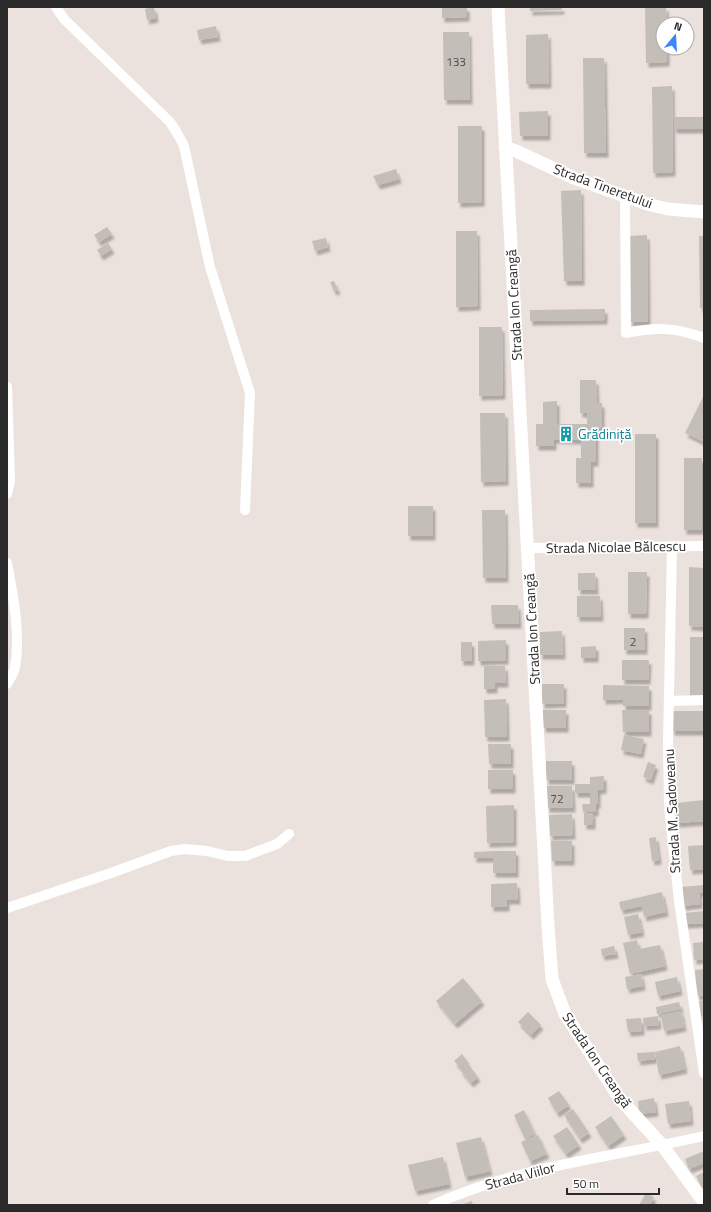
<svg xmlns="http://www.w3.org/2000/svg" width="711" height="1212" viewBox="0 0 711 1212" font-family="'Titillium Web',sans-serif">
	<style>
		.building { fill: #c4beb8; filter: url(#shadow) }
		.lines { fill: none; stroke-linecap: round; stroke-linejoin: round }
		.minor { stroke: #fff; stroke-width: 10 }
		.tertiary { stroke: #fff; stroke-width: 13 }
		.labels { text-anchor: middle; stroke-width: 3.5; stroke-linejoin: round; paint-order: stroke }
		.number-label { font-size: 12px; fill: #504f4e }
		.street-label { font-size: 14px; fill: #2a2a2a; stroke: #fff }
		.culture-label { font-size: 14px; fill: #0d838f; stroke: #fff; text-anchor: start }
	</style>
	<defs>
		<filter id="shadow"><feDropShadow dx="2.5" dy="4.5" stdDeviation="1" flood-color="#0004"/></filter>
	</defs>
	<rect width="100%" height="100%" fill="#ece2dd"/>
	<g class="building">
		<path d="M154,7L156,18L147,20L145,9Z"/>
		<path d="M442,7H467V17L442,18Z"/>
		<path d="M530,7H562V10L530,11Z"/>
		<path d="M645,7H666L667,24H663V48H667V62L646,63Z"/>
		<path d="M216,26L218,37L199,40L197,30Z"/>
		<path d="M443,32H469L470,100H444Z"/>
		<path d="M548,34L549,84H526V35Z"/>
		<path d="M583,58H604L606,153H584Z"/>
		<path d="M672,86L673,172L653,173L652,87Z"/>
		<path d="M548,111V136H520L519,112Z"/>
		<rect x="674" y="117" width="30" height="12"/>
		<path d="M458,126H482V202L458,203Z"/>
		<path d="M396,169L399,179L378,185L373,176Z"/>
		<path d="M581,190L582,281H564L561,191Z"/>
		<path d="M107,227L112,234L99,242L94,235Z"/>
		<path d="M456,231H477L478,306L456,307Z"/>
		<path d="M647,235L648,322H630L629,236Z"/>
		<path d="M699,236H704V308H700Z"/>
		<path d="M326,238L328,247L315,251L312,241Z"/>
		<path d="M108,243L112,249L101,256L97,250Z"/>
		<path d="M334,281L338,290L334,291L330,282Z"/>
		<path d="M605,309V320L530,321V310Z"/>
		<path d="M479,327H502L503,395L479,396Z"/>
		<path d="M580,380H596L597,403H602V428H596V462H591V483H576V458H581V440L554,439V446H536V424H543V402L557,401V424H587V413H580Z"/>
		<path d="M704,395V442L685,433Z"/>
		<path d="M480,413H505L506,481L481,482Z"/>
		<rect x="635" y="434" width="21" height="89"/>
		<rect x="684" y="458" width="18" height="72"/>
		<rect x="408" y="506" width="25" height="30"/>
		<path d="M482,510H505L506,578H483Z"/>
		<path d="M689,567L704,568V627L689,626Z"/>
		<path d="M628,572H647L646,614H628Z"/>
		<path d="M578,573H595L596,590H578Z"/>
		<path d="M577,596H600L601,617H577Z"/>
		<path d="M491,605H518L519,624H492Z"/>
		<rect x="624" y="628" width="21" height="22"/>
		<path d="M562,631L563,655H540V632Z"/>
		<rect x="690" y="637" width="14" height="59"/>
		<path d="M506,640V660L478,661V641Z"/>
		<rect x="461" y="642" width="11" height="19"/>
		<path d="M596,646V658H581V647Z"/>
		<path d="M622,660H649L648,680H622Z"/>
		<path d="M484,666H505L506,683H495V689H484Z"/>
		<path d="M542,684H564V703L542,704Z"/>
		<path d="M603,685L649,686V706H623V699L603,700Z"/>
		<path d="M506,699L507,737H485L484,700Z"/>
		<rect x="543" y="710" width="23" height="18"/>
		<path d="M622,710H649V732H623Z"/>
		<rect x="672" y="711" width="32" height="20"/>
		<path d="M624,735L644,739L641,754L621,750Z"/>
		<path d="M488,744H511V764H489Z"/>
		<rect x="546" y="761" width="26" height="19"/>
		<path d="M648,762L656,765L651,780L643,777Z"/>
		<rect x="488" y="770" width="25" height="19"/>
		<path d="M604,776V789L598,790V804H596V812H583L582,804H590V793H575V784H590V777Z"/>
		<path d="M547,786H572L573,808H547Z"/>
		<path d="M704,800V821L677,823L676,803Z"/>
		<path d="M514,805V842L487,843L486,806Z"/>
		<rect x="584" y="813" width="9" height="12"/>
		<path d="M572,814L573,835L550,836L549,815Z"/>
		<path d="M656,837L659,860L652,861L649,838Z"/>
		<path d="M551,841H572V861H552Z"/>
		<path d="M704,845V869L690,870L688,846Z"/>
		<path d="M493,851H516V873H493V858H474V852Z"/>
		<path d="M517,883L518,900H507V907H491V884Z"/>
		<path d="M704,885V892L699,893L700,904L683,906L681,887Z"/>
		<path d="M662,892L666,912L644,917L642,906L621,910L619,902Z"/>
		<path d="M704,911V923L685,924L684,913Z"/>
		<path d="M638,914L642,932L628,935L624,917Z"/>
		<path d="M637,940L639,949L660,945L665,966L630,974L623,943Z"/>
		<path d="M704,942V959L694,960L693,943Z"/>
		<path d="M614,946L616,954L602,956L601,949Z"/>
		<path d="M704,969V995L697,996L695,970Z"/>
		<path d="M641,974L643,986L627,989L625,977Z"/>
		<path d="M677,977L680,991L658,996L655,982Z"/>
		<path d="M463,978L482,1001L455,1024L436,1001Z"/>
		<path d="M704,1000V1016L701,1017L699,1001Z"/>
		<path d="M679,1002L681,1009L657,1014L656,1007Z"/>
		<path d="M681,1011L684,1027L664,1031L661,1015Z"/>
		<path d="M528,1012L541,1025L531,1035L518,1022Z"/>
		<path d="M658,1016L659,1025L644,1026L643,1018Z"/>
		<path d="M641,1018L642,1031L628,1032L626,1019Z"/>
		<path d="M680,1046L685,1069L659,1075L655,1053V1059L638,1061L637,1053L655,1052Z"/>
		<path d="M462,1054L468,1062L461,1068L454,1061Z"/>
		<path d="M468,1064L478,1077L471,1083L460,1070Z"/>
		<path d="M559,1091L569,1105L557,1113L548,1098Z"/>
		<path d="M654,1098L656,1112L639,1114L638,1101Z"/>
		<path d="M689,1101L691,1121L668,1124L665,1104Z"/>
		<path d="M573,1109L589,1133L580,1139L564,1115Z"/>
		<path d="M524,1110L535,1134L525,1139L514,1115Z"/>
		<path d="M611,1116L624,1135L608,1146L595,1127Z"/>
		<path d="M567,1127L579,1145L566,1154L553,1136Z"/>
		<path d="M538,1135L547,1154L530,1161L521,1142Z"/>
		<path d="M481,1137L490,1171L465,1177L456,1143Z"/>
		<path d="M704,1151V1163L689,1169L685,1159Z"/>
		<path d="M443,1157L449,1184L415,1191L408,1165Z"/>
		<path d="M704,1172V1188L703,1189L696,1176Z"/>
		<path d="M646,1193L654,1197L650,1205H639Z"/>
		<path d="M472,1201L473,1205H461Z"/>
	</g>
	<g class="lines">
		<g class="minor">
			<path d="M56,7L64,19L170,122L177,133L184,146L210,267L250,393L245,510"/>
			<path d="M625,196L626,333C655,327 675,327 704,338"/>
			<path d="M7,387L10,481L7,494"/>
			<path d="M672,546L668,743L669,806L679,901L704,1073"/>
			<path d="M527,548L704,546"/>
			<path d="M7,563C13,595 21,635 15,667C14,673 10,679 7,684"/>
			<path d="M669,701L704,700"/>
			<path d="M7,908L111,873L171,851L184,849L207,851L228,856H245L277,844L289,834"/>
			<path d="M433,1205C519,1166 613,1157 704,1136"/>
		</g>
		<g class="tertiary">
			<path d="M498,7L548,926L552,979L565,1014L620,1099L662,1145L704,1202"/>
			<path d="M505,147L516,151L574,178L647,204L668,209L704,212"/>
		</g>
	</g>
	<defs>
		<g id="building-bare" transform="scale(1.2)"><path d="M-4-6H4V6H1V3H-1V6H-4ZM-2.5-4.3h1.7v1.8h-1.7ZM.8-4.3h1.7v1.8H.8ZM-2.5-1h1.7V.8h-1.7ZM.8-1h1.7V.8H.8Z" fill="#0f9aa8" stroke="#fff" stroke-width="2.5" paint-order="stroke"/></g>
	</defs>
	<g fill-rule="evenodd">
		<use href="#building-bare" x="566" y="434"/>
	</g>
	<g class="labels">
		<g class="number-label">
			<text x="456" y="66">133</text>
			<text x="633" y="646">2</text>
			<text x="557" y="803">72</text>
		</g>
		<g class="street-label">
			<text transform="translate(603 186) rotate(20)" y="5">Strada Tineretului</text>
			<text transform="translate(514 305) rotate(-93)" y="5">Strada Ion Creangă</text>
			<text transform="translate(616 547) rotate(-1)" y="5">Strada Nicolae Bălcescu</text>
			<text transform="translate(532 629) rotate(-93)" y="5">Strada Ion Creangă</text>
			<text transform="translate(672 811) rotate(-93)" y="5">Strada M. Sadoveanu</text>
			<text transform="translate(597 1060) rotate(56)" y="5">Strada Ion Creangă</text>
			<text transform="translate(520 1176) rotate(-15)" y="5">Strada Viilor</text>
		</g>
		<g class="culture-label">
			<text x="578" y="439">Grădiniță</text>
		</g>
	</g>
	<rect width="711" height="1212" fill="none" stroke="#2a2a2a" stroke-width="16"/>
	<g transform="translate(675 36) rotate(18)"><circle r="19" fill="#ffffff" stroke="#aaaaaa"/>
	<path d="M0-3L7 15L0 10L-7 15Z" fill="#3d84f8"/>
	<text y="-6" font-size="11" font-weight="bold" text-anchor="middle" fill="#2a2a2a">N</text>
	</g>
	<path d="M567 1188v6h92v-6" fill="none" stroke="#2a2a2a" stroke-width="2"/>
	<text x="573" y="1188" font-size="12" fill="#2a2a2a" stroke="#ffffff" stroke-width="3" paint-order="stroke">50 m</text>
</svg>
